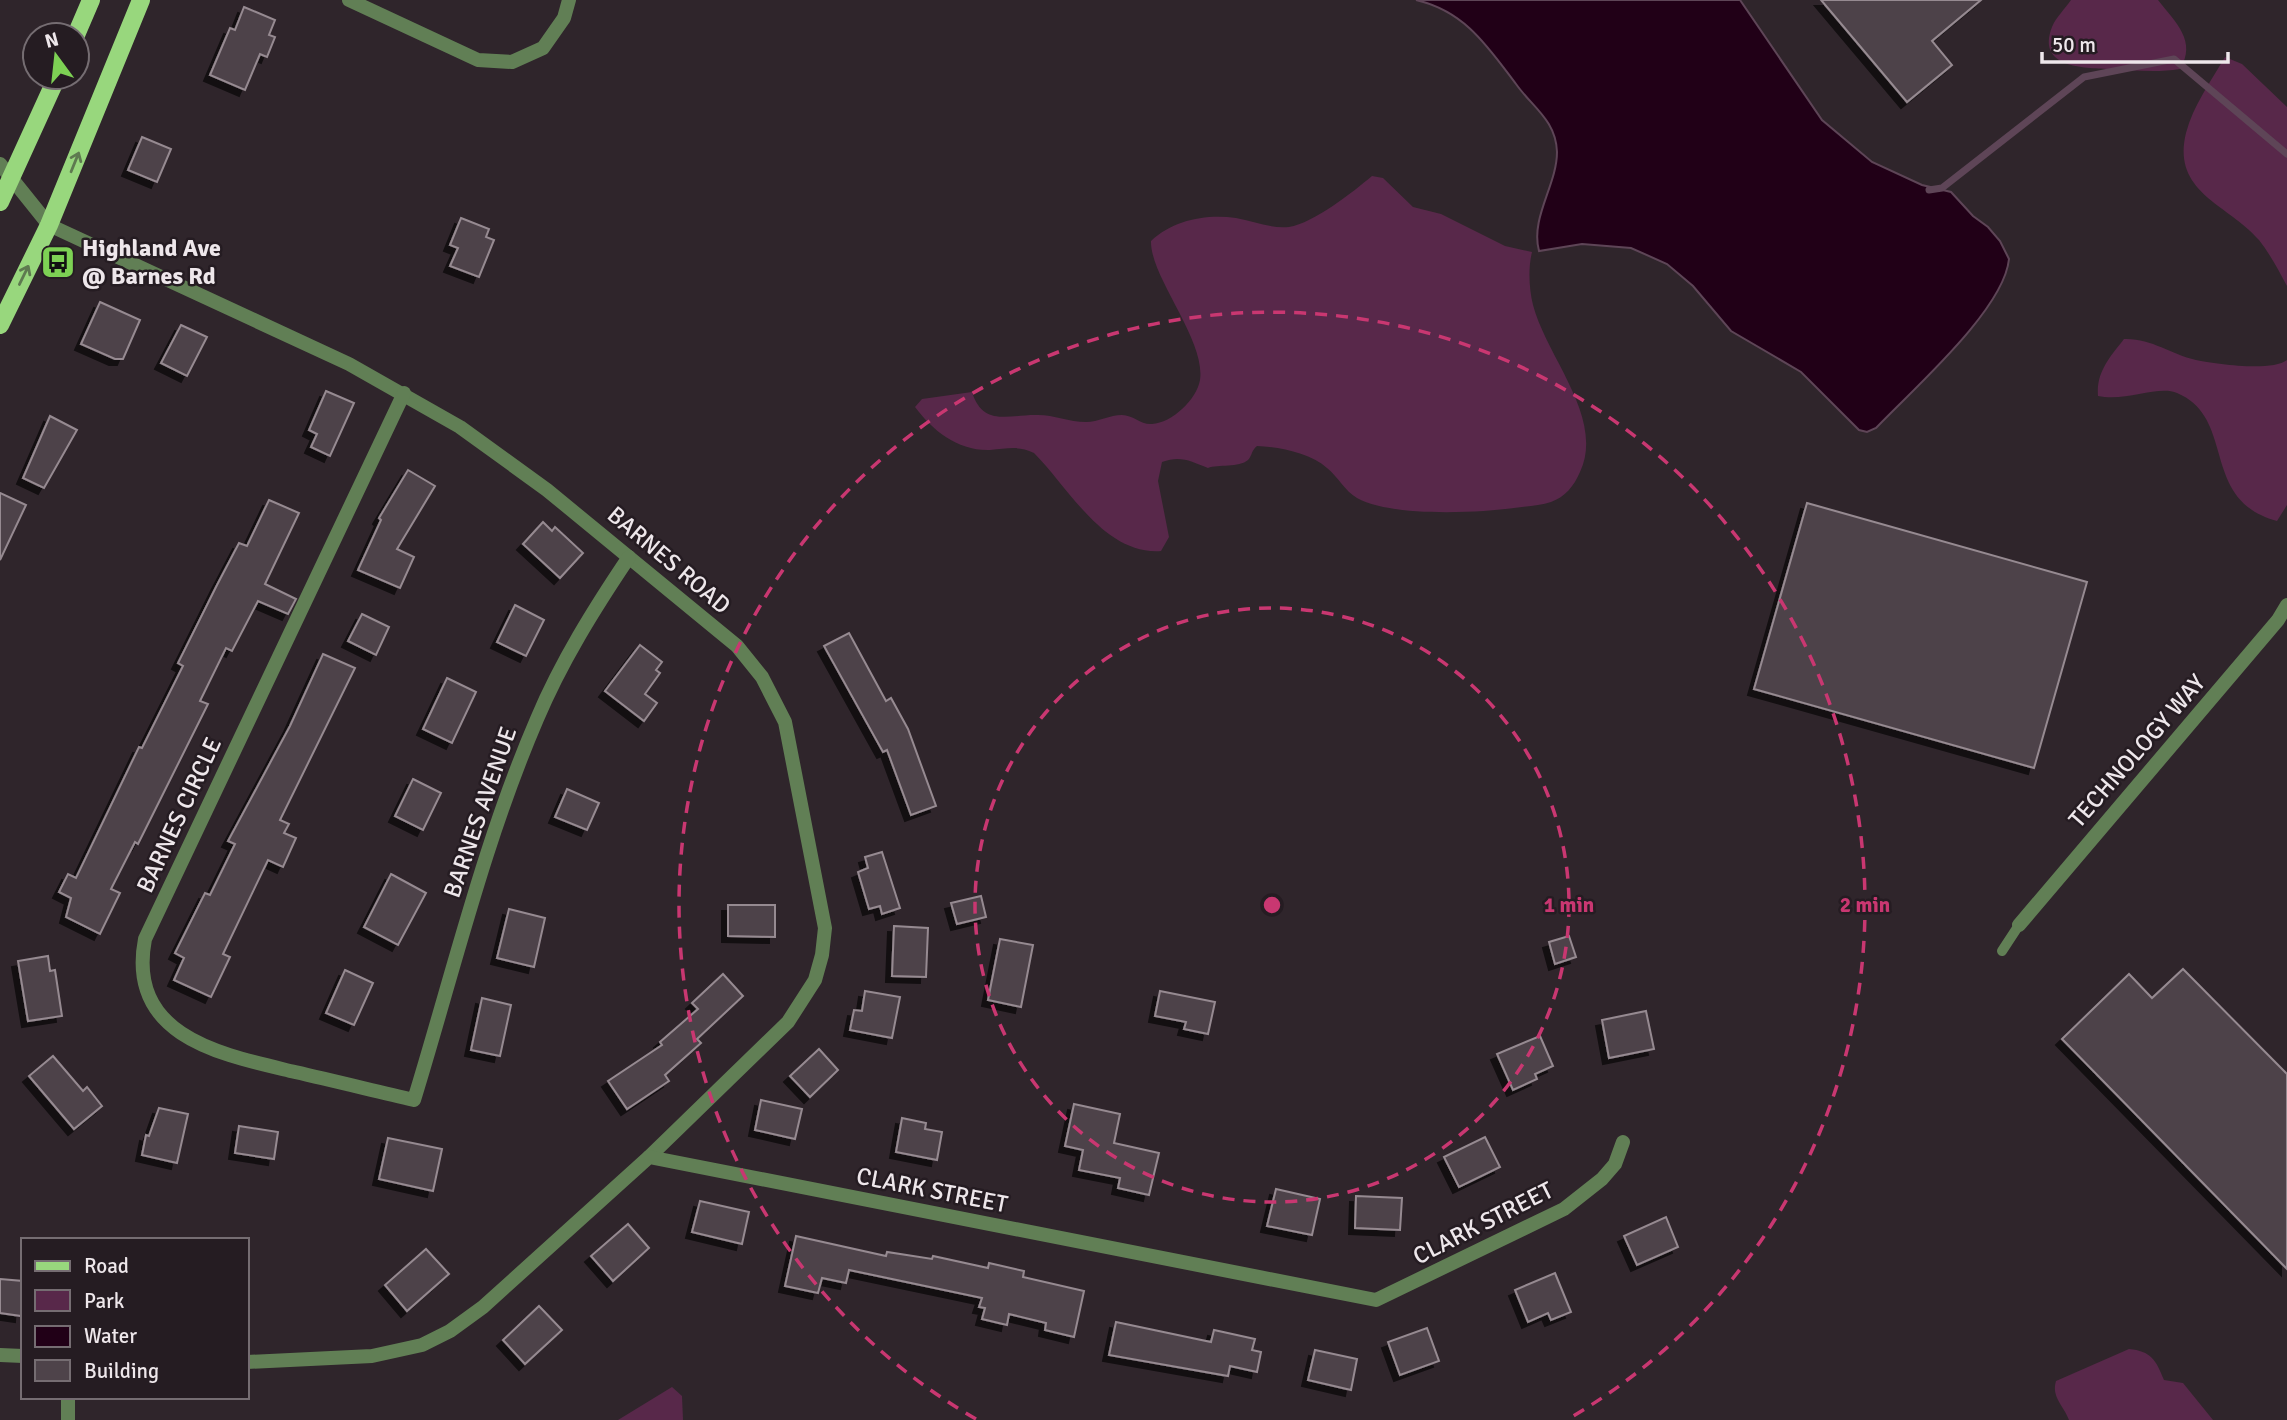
<svg xmlns="http://www.w3.org/2000/svg" width="2287" height="1420" viewBox="0 0 2287 1420" font-family="Signika,sans-serif">
	<style>
		.green { fill: #58284a }
		.water { fill: #210017; stroke: #5e4557; stroke-width: 2 }
		.lines { fill: none; stroke-linecap: round; stroke-linejoin: round }
		.stream { stroke: #5e4557; stroke-width: 7 }
		.building { fill: #4e434a; stroke: #968a91; stroke-width: 2; filter: url(#shadow) }
		.service { stroke: #617f55; stroke-width: 10 }
		.minor { stroke: #617f55; stroke-width: 14 }
		.primary { stroke: #98d77d; stroke-width: 18 }
		.oneway { stroke: #5e7a50 }
		.ring { fill: none; stroke: #c93771; stroke-width: 3.5; stroke-dasharray: 12 9 }
		.labels { text-anchor: middle; stroke-width: 5; stroke-linejoin: round; paint-order: stroke }
		.poi-label { font-size: 24px; font-weight: bold; fill: #eee7eb; stroke: #251c22; text-anchor: start }
		.street-label { font-size: 24px; fill: #eee7eb; stroke: #251c22 }
		.centre { fill: #c93771; stroke: #251c22; stroke-width: 3.5 }
		.ring-label { font-size: 21px; text-anchor: middle; font-weight: bold; fill: #c93771; stroke: #251c22; stroke-width: 5; stroke-linejoin: round; paint-order: stroke }
	</style>
	<defs>
		<filter id="shadow"><feDropShadow dx="-6" dy="6" stdDeviation="0" flood-color="#0009"/></filter>
	</defs>
	<rect width="100%" height="100%" fill="#2f252b"/>
	<g class="green">
		<path d="M2071,0H2158C2176,23 2197,41 2180,69C2156,73 2133,70 2109,69C2084,68 2036,68 2052,27C2056,17 2065,9 2071,0Z"/>
		<path d="M2225,57L2242,64L2287,107V286C2279,271 2270,254 2259,240C2230,205 2171,193 2186,133C2193,106 2211,81 2225,57Z"/>
		<path d="M1372,176L1383,178L1413,207L1441,214L1505,246L1532,252C1528,268 1529,289 1533,305C1547,358 1605,418 1580,472C1574,486 1565,497 1551,502C1540,506 1526,506 1514,508C1476,513 1391,517 1357,498C1345,491 1338,477 1327,468C1310,453 1279,447 1257,446C1251,451 1252,456 1248,460C1239,468 1218,464 1208,468C1191,461 1180,455 1162,462L1158,481L1169,537L1161,551C1104,555 1069,488 1034,453C1018,445 1007,449 990,450C958,451 933,431 915,407L922,399L972,392C983,428 1011,414 1038,415C1054,415 1069,422 1086,422C1098,422 1110,415 1122,415C1133,415 1141,425 1152,424C1172,423 1197,399 1200,380C1206,340 1150,277 1151,241C1174,220 1205,214 1236,218C1254,221 1271,229 1289,227C1314,223 1353,192 1372,176Z"/>
		<path d="M2124,339C2151,338 2170,354 2196,360C2215,364 2272,372 2287,360V505L2277,521C2199,500 2237,418 2177,393C2158,385 2126,402 2098,396C2096,372 2110,357 2124,339Z"/>
		<path d="M2129,1349C2151,1351 2156,1360 2164,1380L2183,1383L2213,1420H2069C2064,1406 2051,1397 2056,1381Z"/>
		<path d="M672,1387L682,1396L683,1420H618Z"/>
	</g>
	<path class="water" d="M1416,0H1740L1822,120L1872,162L1922,185L1951,192L1973,216L1988,227L2000,241L2009,259C2004,310 1912,390 1876,428L1867,432L1859,430L1801,372L1731,331L1693,286L1667,264L1631,248L1582,244L1539,251C1530,218 1557,185 1557,152C1556,120 1532,107 1516,84C1488,47 1465,11 1416,0Z"/>
	<g class="lines">
		<path class="stream" d="M1929,190L1942,188L2084,77L2174,59L2287,154"/>
	</g>
	<g class="building">
		<path d="M1821,0H1981L1932,41L1952,65L1907,102Z"/>
		<path d="M244,7L275,20L269,35L275,37L267,57L260,54L245,90L210,75L230,28L235,30Z"/>
		<path d="M142,137L171,149L157,182L128,170Z"/>
		<path d="M461,218L489,229L486,237L494,240L479,277L450,266L458,248L450,245Z"/>
		<path d="M100,302L140,320L123,359H115L81,344Z"/>
		<path d="M181,325L207,337L187,376L161,363Z"/>
		<path d="M326,391L354,403L330,456L311,447L317,434L309,430Z"/>
		<path d="M50,416L77,430L44,488L23,478Z"/>
		<path d="M408,470L435,486L397,549L414,557L400,588L358,570L381,520L379,518Z"/>
		<path d="M0,493L26,505L0,560Z"/>
		<path d="M269,500L299,513L265,584L296,599L288,614L258,601L232,651L226,648L200,701L208,704L138,844L135,842L111,889L120,893L100,934L66,917L71,898L59,892L68,874L76,878L139,747L142,748L183,666L178,663L217,585L239,543L247,546Z"/>
		<path d="M1807,503L2087,582L2034,768L1754,689Z"/>
		<path d="M543,522L552,531L555,527L583,553L560,578L523,544Z"/>
		<path d="M515,605L544,620L526,656L497,642Z"/>
		<path d="M362,614L389,627L376,655L348,641Z"/>
		<path d="M849,633L886,701L891,698L908,729L936,806L911,815L887,750L883,752L824,646Z"/>
		<path d="M640,645L662,662L656,670L660,673L645,694L657,703L644,721L605,691Z"/>
		<path d="M323,654L355,668L280,820L289,824L284,833L296,838L283,867L268,860L223,954L230,957L211,997L174,980L184,958L175,953L205,893L210,895L235,844L228,841L290,726Z"/>
		<path d="M447,678L476,692L452,743L423,729Z"/>
		<path d="M413,779L441,793L423,830L395,816Z"/>
		<path d="M567,789L599,803L587,830L555,817Z"/>
		<path d="M882,852L900,908L882,914L880,906L869,909L858,872L868,868L865,857Z"/>
		<path d="M391,874L426,893L398,945L364,927Z"/>
		<path d="M981,896L986,917L957,924L951,903Z"/>
		<path d="M728,905H775V937L728,936Z"/>
		<path d="M509,909L545,918L534,967L497,958Z"/>
		<path d="M894,926L928,928L926,977L892,976Z"/>
		<path d="M1569,936L1576,957L1555,964L1549,942Z"/>
		<path d="M1000,939L1033,945L1021,1007L988,1000Z"/>
		<path d="M48,956L50,971L55,970L62,1016L28,1021L18,961Z"/>
		<path d="M2183,969L2287,1074V1269L2062,1039L2129,974L2152,998Z"/>
		<path d="M345,970L373,983L354,1025L326,1013Z"/>
		<path d="M723,974L743,996L697,1039L701,1043L665,1075L669,1081L627,1109L608,1081L662,1045L660,1042L698,1009L692,1003Z"/>
		<path d="M865,991L900,997L892,1038L850,1030L854,1010L862,1011Z"/>
		<path d="M1160,991L1215,1002L1208,1034L1184,1029L1186,1022L1155,1016Z"/>
		<path d="M482,998L511,1005L500,1056L471,1050Z"/>
		<path d="M1646,1011L1654,1049L1609,1058L1602,1020Z"/>
		<path d="M1540,1036L1553,1066L1535,1074L1537,1079L1513,1090L1497,1054Z"/>
		<path d="M819,1049L838,1070L810,1097L790,1076Z"/>
		<path d="M53,1056L83,1091L87,1087L102,1106L74,1129L29,1076Z"/>
		<path d="M761,1100L802,1109L795,1139L755,1130Z"/>
		<path d="M1074,1104L1120,1114L1114,1143L1159,1153L1149,1195L1118,1188L1120,1178L1079,1170L1083,1150L1065,1146Z"/>
		<path d="M159,1108L188,1114L177,1163L142,1155L146,1135L149,1136Z"/>
		<path d="M902,1118L926,1123L925,1129L942,1132L937,1160L896,1152Z"/>
		<path d="M239,1126L278,1132L274,1159L235,1153Z"/>
		<path d="M1485,1137L1500,1167L1459,1187L1444,1157Z"/>
		<path d="M388,1138L442,1149L433,1191L379,1179Z"/>
		<path d="M1276,1189L1320,1199L1312,1235L1267,1226Z"/>
		<path d="M1356,1196L1402,1198L1400,1230L1355,1228Z"/>
		<path d="M700,1201L749,1212L742,1244L692,1232Z"/>
		<path d="M1666,1217L1678,1247L1637,1265L1624,1236Z"/>
		<path d="M628,1224L649,1248L613,1281L591,1256Z"/>
		<path d="M796,1236L886,1256L887,1252L932,1259L933,1256L988,1268L989,1263L1024,1271L1023,1277L1084,1291L1074,1337L1045,1330L1046,1323L1009,1314L1007,1325L982,1319L985,1308L979,1307L982,1298L849,1270L846,1283L822,1278L818,1293L785,1286Z"/>
		<path d="M426,1249L449,1274L407,1311L385,1285Z"/>
		<path d="M1555,1273L1571,1312L1551,1320L1548,1313L1528,1322L1515,1290Z"/>
		<path d="M0,1279L23,1281L21,1316L0,1313Z"/>
		<path d="M539,1306L562,1330L525,1364L503,1340Z"/>
		<path d="M1116,1322L1211,1342L1214,1330L1255,1339L1252,1350L1261,1352L1257,1372L1230,1366L1228,1376L1109,1355Z"/>
		<path d="M1427,1328L1439,1361L1400,1375L1388,1342Z"/>
		<path d="M1315,1350L1357,1359L1351,1390L1308,1380Z"/>
	</g>
	<g class="lines">
		<path class="service" d="M2002,951L2019,925"/>
		<g class="minor">
			<path d="M349,0L478,60L512,62L543,48L564,18L569,0"/>
			<path d="M0,164L49,225L349,364L460,427L547,490L737,646L762,677L785,722L825,928L822,955L815,980L788,1022L649,1157"/>
			<path d="M404,393L145,939C126,1038 224,1055 295,1072C335,1081 375,1091 414,1100C453,973 484,842 537,719C561,662 594,609 629,557"/>
			<path d="M2019,925L2278,620L2287,605"/>
			<path d="M0,1355L23,1356"/>
			<path d="M247,1362L372,1356L422,1345L450,1331L483,1307L649,1157L1376,1300L1564,1209L1602,1179L1615,1164L1623,1142"/>
			<path d="M68,1420V1397"/>
		</g>
		<g class="primary">
			<path d="M76,35L91,0"/>
			<path d="M0,202L57,77"/>
			<path d="M0,325L49,225L141,0"/>
		</g>
	</g>
	<defs><path id="oneway-shaft" d="M-6 0H5M1.5-3L5.5 0L1.5 3" fill="none" stroke-width="1.6" stroke-linecap="round" stroke-linejoin="round" transform="scale(1.75)"/></defs>
	<g class="oneway">
		<use href="#oneway-shaft" transform="translate(75 162) rotate(-68)"/>
		<use href="#oneway-shaft" transform="translate(24 275) rotate(-64)"/>
	</g>
	<g class="ring">
		<circle cx="1272" cy="905" r="297"/>
		<path d="M976 1419A593 593 0 1 1 1568 1419"/>
	</g>
	<defs>
		<g id="bus-square" transform="scale(1.75)"><rect x="-9" y="-9" width="18" height="18" rx="4" fill="#7dd154" stroke="#251c22"/><path d="M-5-6H5V4H4V6H2V4H-2V6H-4V4H-5ZM-3.5-4V0h7V-4ZM-3.5 1.2v1.5H-2V1.2ZM2 1.2v1.5H3.5V1.2Z" fill="#111"/></g>
	</defs>
	<g fill-rule="evenodd">
		<use href="#bus-square" x="58" y="262"/>
	</g>
	<g class="labels">
		<g class="poi-label">
			<text x="82" y="256">Highland Ave<tspan x="82" dy="28">@ Barnes Rd</tspan></text>
		</g>
		<g class="street-label">
			<text transform="translate(669 560) rotate(40)" y="8">BARNES ROAD</text>
			<text transform="translate(2137 751) rotate(-49)" y="8">TECHNOLOGY WAY</text>
			<text transform="translate(480 812) rotate(-71)" y="8">BARNES AVENUE</text>
			<text transform="translate(179 815) rotate(-65)" y="8">BARNES CIRCLE</text>
			<text transform="translate(932 1190) rotate(11)" y="8">CLARK STREET</text>
			<text transform="translate(1483 1223) rotate(-27)" y="8">CLARK STREET</text>
		</g>
	</g>
	<circle cx="1272" cy="905" r="10" class="centre"/>
	<g class="ring-label">
		<text x="1569" y="912">1 min</text>
		<text x="1865" y="912">2 min</text>
	</g>
	<rect x="21" y="1238" width="228" height="161" fill="#251c22" stroke="#756d72" stroke-width="2"/>
	<rect x="35" y="1261" width="35" height="10" fill="#98d77d" stroke="#756d72" stroke-width="2"/>
	<text x="84" y="1273" font-size="21" fill="#eee7eb">Road</text>
	<rect x="35" y="1290" width="35" height="21" fill="#58284a" stroke="#756d72" stroke-width="2"/>
	<text x="84" y="1308" font-size="21" fill="#eee7eb">Park</text>
	<rect x="35" y="1326" width="35" height="21" fill="#210017" stroke="#756d72" stroke-width="2"/>
	<text x="84" y="1343" font-size="21" fill="#eee7eb">Water</text>
	<rect x="35" y="1360" width="35" height="21" fill="#4e434a" stroke="#756d72" stroke-width="2"/>
	<text x="84" y="1378" font-size="21" fill="#eee7eb">Building</text>
	<g transform="translate(56 56) rotate(345)"><circle r="33" fill="#251c22" stroke="#756d72" stroke-width="2"/>
	<path d="M0-5L12 26L0 18L-12 26Z" fill="#7dd154"/>
	<text y="-10" font-size="19" font-weight="bold" text-anchor="middle" fill="#eee7eb">N</text>
	</g>
	<path d="M2042 52v10h186v-10" fill="none" stroke="#eee7eb" stroke-width="3.5"/>
	<text x="2052" y="52" font-size="21" fill="#eee7eb" stroke="#251c22" stroke-width="5" paint-order="stroke">50 m</text>
</svg>
